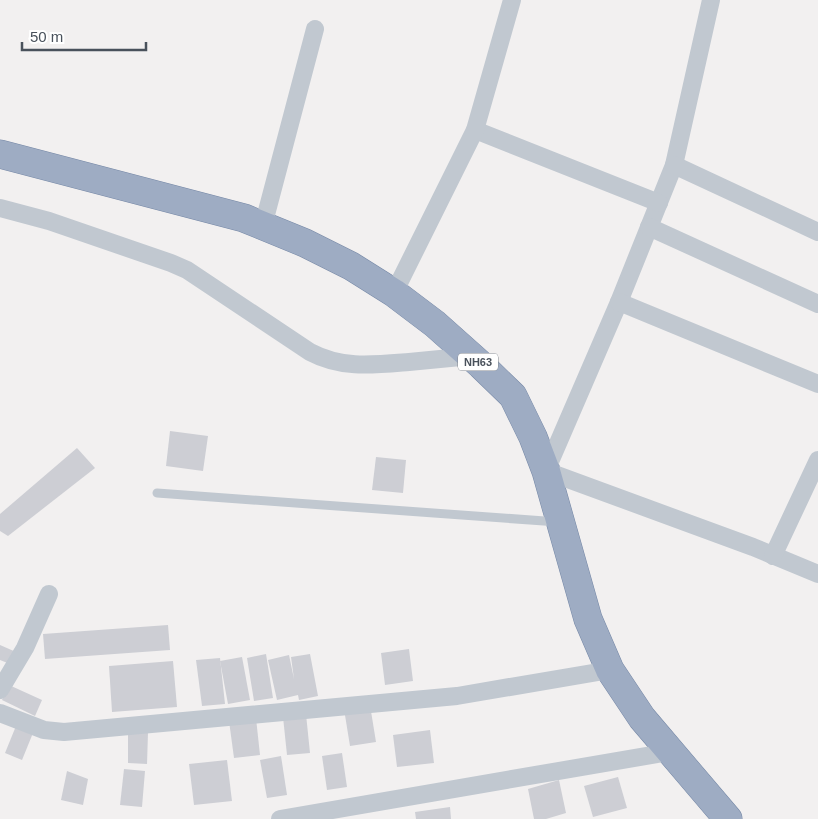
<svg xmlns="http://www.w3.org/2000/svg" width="818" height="819" viewBox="0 0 818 819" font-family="Helvetica,sans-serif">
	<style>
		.building { fill: #cdced4 }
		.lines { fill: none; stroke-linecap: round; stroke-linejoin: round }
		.trunk-casing { stroke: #7688a6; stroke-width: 29 }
		.service { stroke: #c1c8d0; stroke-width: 9 }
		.minor { stroke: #c1c8d0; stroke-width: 18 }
		.trunk { stroke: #9eacc3; stroke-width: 28 }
		.labels { text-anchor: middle; stroke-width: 4; stroke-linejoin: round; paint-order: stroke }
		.shield { fill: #fff; stroke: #80858c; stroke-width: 1 }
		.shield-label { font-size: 11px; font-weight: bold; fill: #49515b }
	</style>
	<rect width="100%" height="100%" fill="#f2f0f0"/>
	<g class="building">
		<path d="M170,431L208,436L203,471L166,466Z"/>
		<path d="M77,448L95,468L8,536L0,531V514Z"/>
		<path d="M376,457L406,460L403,493L372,490Z"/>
		<path d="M168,625L170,650L45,659L43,634Z"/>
		<path d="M0,645L16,652L10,664L0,660Z"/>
		<path d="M409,649L413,681L385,685L381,653Z"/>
		<path d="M266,654L273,698L254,701L247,658Z"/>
		<path d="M310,654L318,696L299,700L298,695L277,700L268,660L289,655L294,679L291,657Z"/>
		<path d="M242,657L250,700L228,704L220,661Z"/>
		<path d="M220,658L225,704L202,706L196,660Z"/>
		<path d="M173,661L177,707L112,712L109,666Z"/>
		<path d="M9,685L42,700L35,716L2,700Z"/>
		<path d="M370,705L376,742L350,746L344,709Z"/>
		<path d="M306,714L310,753L287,755L283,717Z"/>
		<path d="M256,718L260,755L234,758L229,721Z"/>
		<path d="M16,726L33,733L22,760L5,753Z"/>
		<path d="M430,730L434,763L397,767L393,735Z"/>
		<path d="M128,733H148L147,764L128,763Z"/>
		<path d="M342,753L347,787L327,790L322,756Z"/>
		<path d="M281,756L287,795L267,798L260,760Z"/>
		<path d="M227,760L232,801L194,805L189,764Z"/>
		<path d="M124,769L145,771L142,807L120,805Z"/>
		<path d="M67,771L88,779L83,805L61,800Z"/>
		<path d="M618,777L627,808L593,817L584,786Z"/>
		<path d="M559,780L566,813L546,819H534L528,789Z"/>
		<path d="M450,807L451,819H416L415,812Z"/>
	</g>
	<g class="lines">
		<g class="trunk-casing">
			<path id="trunk" d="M0,154L244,218L305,243L351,266L394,293L435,324L481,365L513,396L533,437L546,471L588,619L610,670L642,718L728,819"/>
		</g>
		<path class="service" d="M157,493L558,522"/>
		<g class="minor">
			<path d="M711,0L674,165L619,302L546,471L753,547L818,574"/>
			<path d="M475,130L659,203"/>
			<path d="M674,165L818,232"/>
			<path d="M0,208L49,221L171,263L187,270L310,352C342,369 373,365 409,362C429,360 450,358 471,356"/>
			<path d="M263,226L315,29"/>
			<path d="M649,227L818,304"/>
			<path d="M394,293L475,130L512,0"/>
			<path d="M619,302L818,384"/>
			<path d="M773,556L818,460"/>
			<path d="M0,690L25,648L49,594"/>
			<path d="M0,713L44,730L64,732L457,696L610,670"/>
			<path d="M280,819L669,752"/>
		</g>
		<use href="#trunk" class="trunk"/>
	</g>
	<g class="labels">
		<rect class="shield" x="458" y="353.5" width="40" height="17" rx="4"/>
		<g class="shield-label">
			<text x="478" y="366">NH63</text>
		</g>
	</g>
	<path d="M22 42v8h124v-8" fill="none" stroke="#49515b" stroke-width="2.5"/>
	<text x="30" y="42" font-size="15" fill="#49515b" stroke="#ffffff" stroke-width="4" paint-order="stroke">50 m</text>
</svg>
